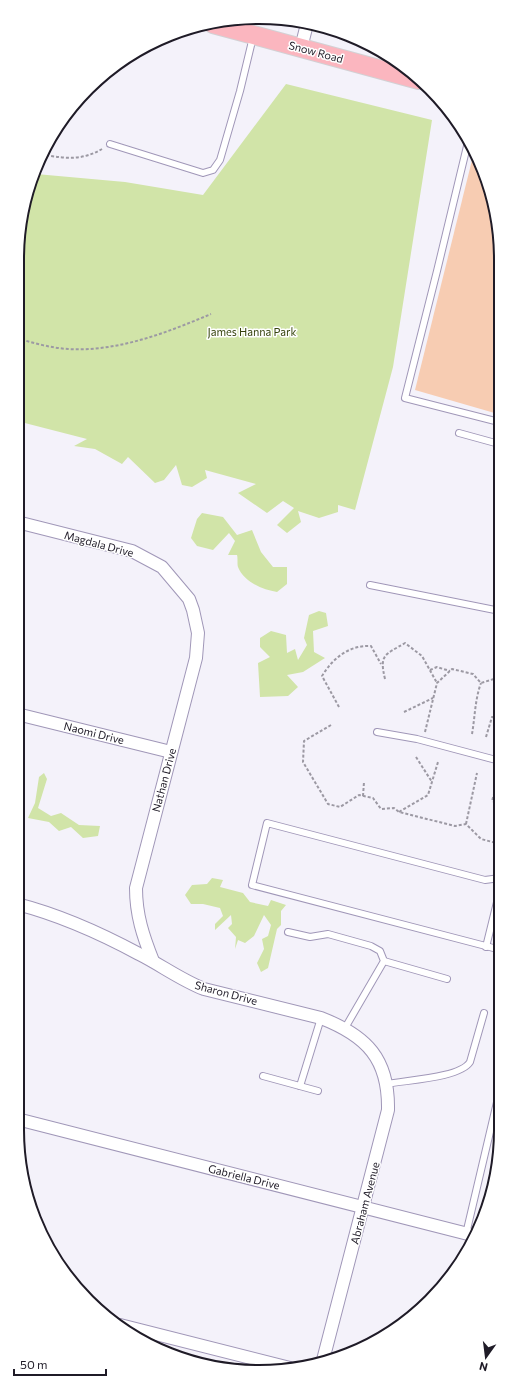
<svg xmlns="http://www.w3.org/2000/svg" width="518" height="1389" viewBox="0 0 518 1389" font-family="Commissioner,sans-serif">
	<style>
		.green { fill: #d1e4a8 }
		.building { fill: #f7ccb2 }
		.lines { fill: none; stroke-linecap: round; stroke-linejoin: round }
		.lane-casing { stroke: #a097b8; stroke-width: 8 }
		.street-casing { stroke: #a097b8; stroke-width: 14 }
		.primary-casing { stroke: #d2d1d4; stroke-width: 20 }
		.path { stroke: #9c99a3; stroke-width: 2; stroke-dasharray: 3 2; stroke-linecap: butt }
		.lane { stroke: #fff; stroke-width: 6 }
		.street { stroke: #fff; stroke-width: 12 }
		.primary { stroke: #fbb6bf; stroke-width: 18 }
		.labels { text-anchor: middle; stroke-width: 3; stroke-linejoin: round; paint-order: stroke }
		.street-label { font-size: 11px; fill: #1f1b27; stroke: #fff }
		.park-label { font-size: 11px; fill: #35420c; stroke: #fff }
		.rim { fill: none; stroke: #1f1b27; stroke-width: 2 }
	</style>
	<rect width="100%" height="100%" fill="#f4f2fa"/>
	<g class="green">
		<path d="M286,84L432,120L393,367L355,510L338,505V512L319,518L298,511L301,522L287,533L277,525L294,508L283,501L267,513L238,493L256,484L205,470L207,478L192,487L182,485L176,465L164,480L155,483L128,457L122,464L95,449L74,446L87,439L17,421V259L25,196L36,174L125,182L203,195Z"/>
		<path d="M202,513L223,517L237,535L252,530L261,552L273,567H287V584L277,592C263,590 244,582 238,567C237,564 238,558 237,555H228L235,541L229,533L213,550L197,546L191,538L197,519Z"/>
		<path d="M319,611L326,613L328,626L313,631L314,652L325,658L303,672L287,675L298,687L288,696L260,697L258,663L270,657L260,647V638L271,631L286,635L287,653L295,649L298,660L307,645L304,638L309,615Z"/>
		<path d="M44,773L47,779L38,808L51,816L61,813L79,825L100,826L98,836L83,838L71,827L59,831L49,822L28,818L35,803L39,777Z"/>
		<path d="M212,878L223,880L220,887L243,893L250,902L268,906L271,900L286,905L281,911V925L277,929L268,968L261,972L257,963L264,949L262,939L268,936L271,925L264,915L254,936L245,943L238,940L235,949L236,937L228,928L232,924L231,915L215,930V924L223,916L220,908L203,904H191L185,895L192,885L207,884Z"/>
	</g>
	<path class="building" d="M474,152L482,166L499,227V409L498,414L415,390Z"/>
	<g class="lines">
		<g class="lane-casing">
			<g id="lane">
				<path d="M468,142L437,271L405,398L499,422"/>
				<path d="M110,144L203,173L213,170L220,160L240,91L253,37"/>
				<path d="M459,433L499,444"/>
				<path d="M370,585L500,611"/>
				<path d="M377,732L417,739L500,761"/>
				<path d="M500,878L485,880L267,823L252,885L501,950"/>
				<path d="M288,932L310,937L328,934L371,946L380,951L384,961L345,1028"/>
				<path d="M486,947L500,890"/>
				<path d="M384,961L447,979"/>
				<path d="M263,1076L318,1091"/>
				<path d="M387,1084C406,1080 460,1078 470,1062L484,1013"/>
				<path d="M300,1086L321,1018"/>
				<path d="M498,1098L501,1084"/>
				<path d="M466,1234L498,1098L501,1099"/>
			</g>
		</g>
		<g class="street-casing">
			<g id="street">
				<path d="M301,48L307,24"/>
				<path d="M17,522L132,551L162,567L189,599L193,610L198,633L196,658L136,888C136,915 143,936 153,961"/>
				<path d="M17,714L171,752"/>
				<path d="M17,904C60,915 100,933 139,954C161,965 181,980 204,989L321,1018C367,1036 389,1059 388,1110L323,1360"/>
				<path d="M17,1119L472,1235"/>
				<path d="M120,1325L290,1368"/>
			</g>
		</g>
		<g class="primary-casing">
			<path id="primary" d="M213,24L419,80"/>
		</g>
		<g class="path">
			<path d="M46,155C67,159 83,160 102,149"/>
			<path d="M17,338C33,343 51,348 68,349C117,352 166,333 211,314"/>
			<path d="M430,670L437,667L450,671"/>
			<path d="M385,679C379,654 385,655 405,643L422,656L437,683"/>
			<path d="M339,707L322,676C333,658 349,645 371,646L381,664"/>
			<path d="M404,712L433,698"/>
			<path d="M331,725L304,741L303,762L328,804L340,807L359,795L373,798L381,809L394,808L399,812L455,826L466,824L481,839L500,844"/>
			<path d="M425,732L437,683L452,669L473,674L481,683L500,677"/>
			<path d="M472,734C475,717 475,699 481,683"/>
			<path d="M486,737L492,717L500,719"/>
			<path d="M416,757L432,782"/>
			<path d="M499,778L492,801L500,803"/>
			<path d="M363,796L364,782"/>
			<path d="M399,812L428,795L438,762"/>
			<path d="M466,824L477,773"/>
			<path d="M462,1254L464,1245"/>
		</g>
		<use href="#lane" class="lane"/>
		<use href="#street" class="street"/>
		<use href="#primary" class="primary"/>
	</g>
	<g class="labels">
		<g class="street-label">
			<text transform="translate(316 52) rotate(15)" y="4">Snow Road</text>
			<text transform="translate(99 544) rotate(15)" y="4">Magdala Drive</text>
			<text transform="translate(94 733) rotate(14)" y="4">Naomi Drive</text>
			<text transform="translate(164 780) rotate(-75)" y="4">Nathan Drive</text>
			<text transform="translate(226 993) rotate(15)" y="4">Sharon Drive</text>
			<text transform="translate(244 1177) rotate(14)" y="4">Gabriella Drive</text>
			<text transform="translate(365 1203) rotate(-75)" y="4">Abraham Avenue</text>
		</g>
		<g class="park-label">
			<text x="252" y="336">James Hanna Park</text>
		</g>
	</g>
	<path d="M0 0H518V1389H0ZM259 24H259A235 235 0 0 1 494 259V1130A235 235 0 0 1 259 1365H259A235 235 0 0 1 24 1130V259A235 235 0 0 1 259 24Z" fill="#fff" fill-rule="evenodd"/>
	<path class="rim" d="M259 24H259A235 235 0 0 1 494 259V1130A235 235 0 0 1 259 1365H259A235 235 0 0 1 24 1130V259A235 235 0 0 1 259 24Z"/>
	<g transform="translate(486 1357) rotate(194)" stroke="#ffffff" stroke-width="3" paint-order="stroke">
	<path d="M0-3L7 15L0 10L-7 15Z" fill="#1f1b27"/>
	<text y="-6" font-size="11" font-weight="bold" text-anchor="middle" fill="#1f1b27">N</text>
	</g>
	<path d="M14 1369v6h92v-6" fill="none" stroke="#1f1b27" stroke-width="2"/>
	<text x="20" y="1369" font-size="12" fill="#1f1b27" stroke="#ffffff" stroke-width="3" paint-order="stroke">50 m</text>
</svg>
